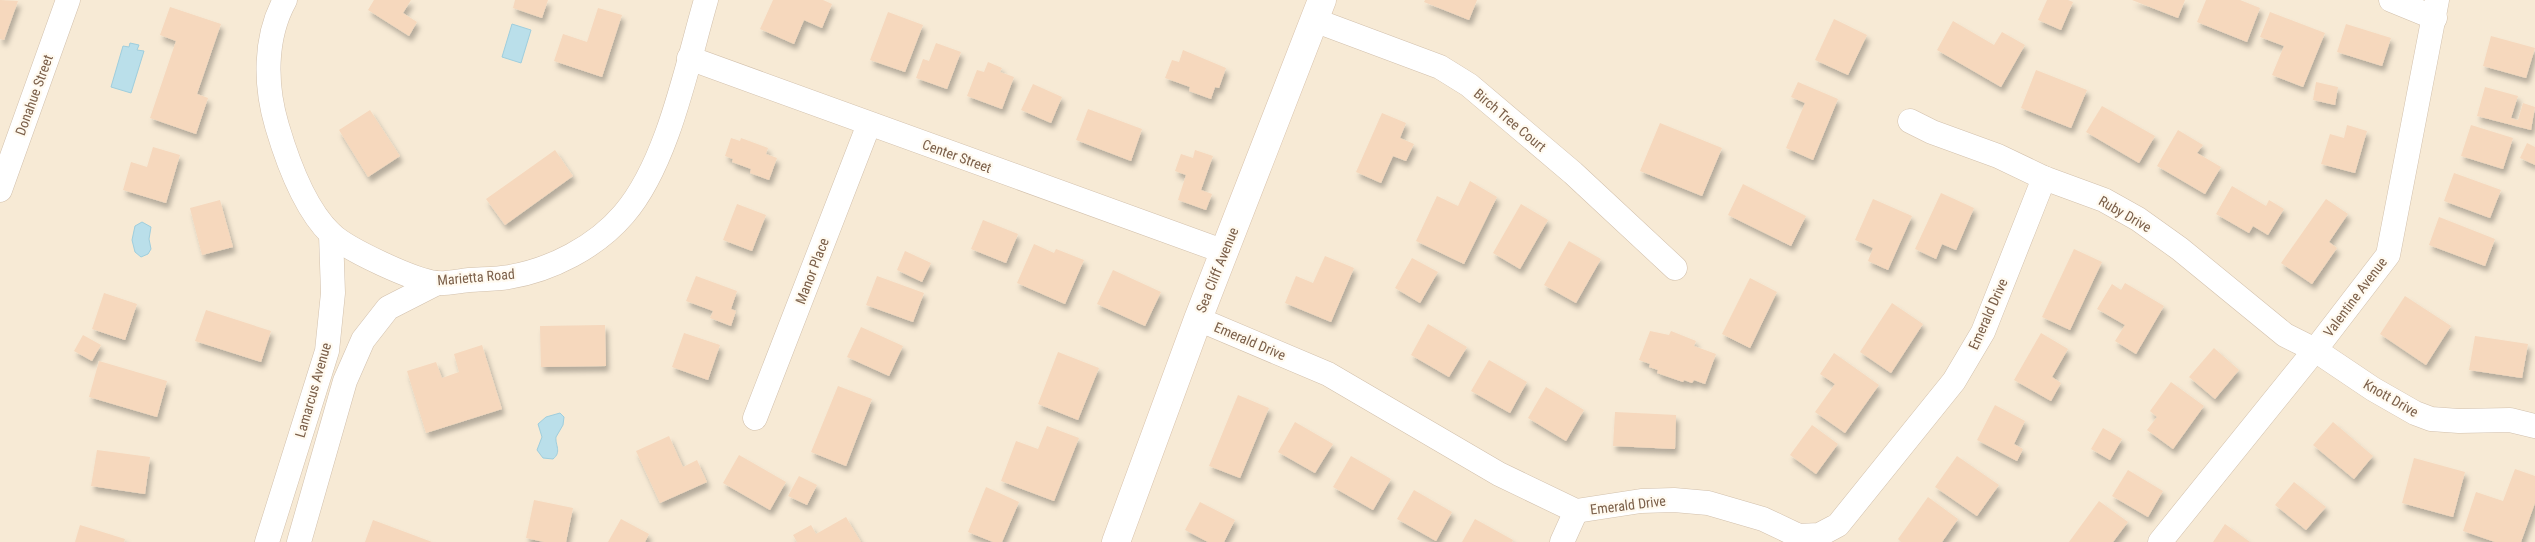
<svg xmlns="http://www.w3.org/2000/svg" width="2535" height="542" viewBox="0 0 2535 542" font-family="'Roboto Condensed',sans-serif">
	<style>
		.residential { fill: #f7ead5 }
		.water { fill: #badfea; stroke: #9fcedd }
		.building { fill: #f6d8bd; filter: url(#shadow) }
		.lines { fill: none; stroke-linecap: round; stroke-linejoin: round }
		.street-casing { stroke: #d2c0ac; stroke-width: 25 }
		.secondary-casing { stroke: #d8c2ab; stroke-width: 29 }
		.street { stroke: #fff; stroke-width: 24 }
		.secondary { stroke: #fff; stroke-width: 28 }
		.labels { text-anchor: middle; stroke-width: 4.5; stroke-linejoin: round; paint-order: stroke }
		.street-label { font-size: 14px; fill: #7b5f49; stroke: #fffaf0 }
	</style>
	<defs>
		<filter id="shadow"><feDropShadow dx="3" dy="5.5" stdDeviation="2.5" flood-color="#0004"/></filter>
	</defs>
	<rect width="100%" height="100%" fill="#fef7e8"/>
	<rect class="residential" x="0" y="0" width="2535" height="542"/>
	<g class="water">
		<path d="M512,24L531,30L521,63L502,57Z"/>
		<path d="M130,43L139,45L137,50L144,51L131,93L111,87L123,46L129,47Z"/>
		<path d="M142,222L151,227L149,239L151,249L148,254L141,257L135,252L132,240L135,226Z"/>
		<path d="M560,413L564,417L563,425L556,437C555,445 562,452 553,459L543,458L537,450L542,437L538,424L546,417Z"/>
	</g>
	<g class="building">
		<path d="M0,0L18,1L4,40L0,39Z"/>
		<path d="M374,0H411L403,13L417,22L409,36L368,10Z"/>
		<path d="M515,0H548L542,18L513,8Z"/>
		<path d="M773,0H823L832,4L822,28L804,20L794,44L760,29Z"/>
		<path d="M1425,0H1477L1469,20L1424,2Z"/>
		<path d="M2047,0H2068L2073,2L2061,30L2038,20Z"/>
		<path d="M2132,0H2185L2178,18Z"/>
		<path d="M2206,0H2240L2260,8L2247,42L2197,22Z"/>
		<path d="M170,7L221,24L197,94L208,98L196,134L150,118L176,41L160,35Z"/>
		<path d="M598,8L622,15L602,77L554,61L563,34L587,42Z"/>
		<path d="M888,12L923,25L905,72L870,60Z"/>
		<path d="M2270,12L2325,33L2303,87L2272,75L2284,46L2260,37Z"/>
		<path d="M1834,19L1867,35L1848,75L1815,60Z"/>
		<path d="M1953,21L1994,45L2002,32L2025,45L2001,87L1937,50Z"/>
		<path d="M2346,24L2391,38L2382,66L2337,52Z"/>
		<path d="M2491,36L2535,48L2526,78L2483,66Z"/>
		<path d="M936,43L961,52L947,89L916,78L923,59L929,61Z"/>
		<path d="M1183,50L1226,68L1219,88L1215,87L1211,99L1189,91L1190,87L1165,78L1172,60L1179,62Z"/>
		<path d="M988,62L1002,68L1000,72L1014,77L1002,109L967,96L977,70L984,72Z"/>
		<path d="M2036,70L2087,90L2071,128L2021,108Z"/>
		<path d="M1798,82L1838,99L1813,160L1786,148L1805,103L1791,97Z"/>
		<path d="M2316,82L2338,87L2335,105L2313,100Z"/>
		<path d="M1033,84L1062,97L1051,123L1021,110Z"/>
		<path d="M2485,87L2518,96L2511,118L2518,120L2523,103L2535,107L2531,130L2477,116Z"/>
		<path d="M2102,106L2155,136L2139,163L2086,132Z"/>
		<path d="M1088,109L1142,129L1131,161L1076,140Z"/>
		<path d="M370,110L400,156L368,177L339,130Z"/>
		<path d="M1382,113L1406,123L1400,138L1414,144L1406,161L1393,156L1381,183L1356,172Z"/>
		<path d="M1660,123L1722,148L1702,196L1640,171Z"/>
		<path d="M2347,125L2367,131L2355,173L2321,164L2330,134L2344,138Z"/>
		<path d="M2471,125L2513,138L2503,169L2461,156Z"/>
		<path d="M2178,130L2203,145L2197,153L2221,167L2205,194L2157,166Z"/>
		<path d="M731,138L740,141L741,138L768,148L766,154L777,158L769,180L750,173L751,169L732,162L733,159L725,156Z"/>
		<path d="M2527,143L2535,147V165L2520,158Z"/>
		<path d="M153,147L180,155L166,203L123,190L131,162L147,167Z"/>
		<path d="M555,150L573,176L505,225L486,199Z"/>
		<path d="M1195,150L1213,156L1201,190L1212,194L1206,210L1178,200L1186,175L1175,171L1181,154L1193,158Z"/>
		<path d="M2454,173L2501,190L2490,218L2444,201Z"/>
		<path d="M1470,181L1497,197L1464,264L1416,241L1437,196L1458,206Z"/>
		<path d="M1743,184L1806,216L1791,246L1728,215Z"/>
		<path d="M2232,186L2266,206L2269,200L2284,209L2268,235L2253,226L2249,233L2216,214Z"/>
		<path d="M1941,193L1974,208L1956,250L1942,244L1936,259L1915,249Z"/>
		<path d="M1873,199L1912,216L1888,270L1868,261L1873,248L1855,240Z"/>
		<path d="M2326,199L2348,214L2329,242L2337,248L2312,284L2281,263Z"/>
		<path d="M220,200L233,247L202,255L190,208Z"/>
		<path d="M737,204L766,215L752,251L723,240Z"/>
		<path d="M1521,204L1548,220L1520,269L1493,253Z"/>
		<path d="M2439,217L2495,239L2485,266L2429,245Z"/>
		<path d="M983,220L1018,234L1006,263L971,249Z"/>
		<path d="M1569,241L1601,259L1576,303L1544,285Z"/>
		<path d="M1034,244L1054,253L1056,249L1084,260L1065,304L1017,283Z"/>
		<path d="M2074,249L2102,262L2070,330L2042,317Z"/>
		<path d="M905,251L931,263L922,282L897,270Z"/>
		<path d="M1325,256L1354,268L1331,322L1285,303L1296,276L1313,283Z"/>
		<path d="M1412,258L1438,272L1420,303L1395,288Z"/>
		<path d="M1113,270L1161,292L1145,326L1097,304Z"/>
		<path d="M696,276L737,291L731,309L736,311L731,326L710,318L713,311L686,301Z"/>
		<path d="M877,276L924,293L913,322L866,305Z"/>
		<path d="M1750,278L1777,292L1750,348L1722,334Z"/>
		<path d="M2125,283L2164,306L2136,354L2115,341L2125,325L2097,309L2112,284L2121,290Z"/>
		<path d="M104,293L137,304L125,340L92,329Z"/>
		<path d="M2405,296L2451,326L2426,365L2380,334Z"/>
		<path d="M1892,303L1923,324L1891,373L1860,352Z"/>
		<path d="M206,310L271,331L261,362L195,341Z"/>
		<path d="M1428,324L1467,347L1449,377L1411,355Z"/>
		<path d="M605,325L606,366L541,367L540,326Z"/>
		<path d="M861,327L903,346L889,376L847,357Z"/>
		<path d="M1650,331L1669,335L1671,331L1696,341L1694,346L1716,354L1705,384L1694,380L1692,383L1684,380L1683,382L1657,373L1658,370L1649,367L1650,364L1639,360Z"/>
		<path d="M684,333L720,345L708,380L672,367Z"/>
		<path d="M2041,333L2068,349L2052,377L2061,383L2051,401L2014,380Z"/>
		<path d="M83,335L101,345L92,361L74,351Z"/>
		<path d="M2475,336L2528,344L2522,378L2469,370Z"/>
		<path d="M482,345L502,409L426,433L407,371L436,362L442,378L459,372L454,354Z"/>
		<path d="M2214,348L2239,370L2215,399L2189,377Z"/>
		<path d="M1058,352L1099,368L1078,420L1038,404Z"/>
		<path d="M1834,353L1879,385L1845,433L1815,412L1835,384L1820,374Z"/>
		<path d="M1489,360L1527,382L1510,413L1471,391Z"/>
		<path d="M99,361L167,381L157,417L89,397Z"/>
		<path d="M2171,382L2204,406L2173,449L2147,430L2157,417L2150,411Z"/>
		<path d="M838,386L872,399L846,466L811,452Z"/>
		<path d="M1546,387L1584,410L1566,441L1528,418Z"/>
		<path d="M1238,395L1269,408L1240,478L1209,466Z"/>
		<path d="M1995,405L2025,421L2014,444L2023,449L2017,461L1977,440Z"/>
		<path d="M1615,412L1676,415L1675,449L1613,446Z"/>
		<path d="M1295,422L1333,444L1315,473L1278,452Z"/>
		<path d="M2333,422L2373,456L2354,479L2313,445Z"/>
		<path d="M1812,425L1838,444L1816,474L1790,455Z"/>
		<path d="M1047,426L1079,438L1054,501L1001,481L1016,441L1038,449Z"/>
		<path d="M2103,428L2122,439L2110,460L2091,449Z"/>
		<path d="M669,436L683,467L697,460L707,482L660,503L636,451Z"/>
		<path d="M97,450L150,457L145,494L91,486Z"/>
		<path d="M739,455L786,482L770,510L723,483Z"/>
		<path d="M1351,456L1391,479L1373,510L1333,487Z"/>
		<path d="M1957,456L1999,485L1977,516L1935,487Z"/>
		<path d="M2414,458L2465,472L2453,517L2402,503Z"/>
		<path d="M2515,469L2535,476V503L2521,542H2495L2463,531L2476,492L2503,501Z"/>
		<path d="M2128,470L2163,491L2148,517L2112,496Z"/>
		<path d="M799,476L817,485L807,505L788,496Z"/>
		<path d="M2294,482L2326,507L2306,530L2275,505Z"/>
		<path d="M986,487L1019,502L1002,542H993L968,532Z"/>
		<path d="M1414,490L1452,512L1436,541L1397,519Z"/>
		<path d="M1928,497L1958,519L1942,542H1901L1898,539Z"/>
		<path d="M534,500L573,508L566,542H544L526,538Z"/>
		<path d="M2099,501L2128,522L2113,542H2069Z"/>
		<path d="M1200,502L1235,520L1224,542H1208L1185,530Z"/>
		<path d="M846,517L861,542H797L793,535L811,525L816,534Z"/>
		<path d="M621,519L649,534L645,542H608Z"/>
		<path d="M1475,519L1513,540L1512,542H1462Z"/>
		<path d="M373,520L432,542H365Z"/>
		<path d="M2225,524L2250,542H2213Z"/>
		<path d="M80,525L125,539L124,542H75Z"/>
	</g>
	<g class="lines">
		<g class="street-casing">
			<g id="street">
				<path d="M285,0C264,38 265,86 277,126C287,160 304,208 331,234C348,250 413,280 436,283C446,284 459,281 469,280C482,279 496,279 509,277C551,270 596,247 624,214C668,163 687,65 706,0"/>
				<path d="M2391,0L2435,18"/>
				<path d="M1314,20L1440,67L1469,85L1573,173L1675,268"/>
				<path d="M689,58L1225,252"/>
				<path d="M1910,121L1932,132L1998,156L2044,178L2104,200L2138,219L2180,249L2285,335L2315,350L2373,389L2415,413L2431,419L2459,421L2510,420L2535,426"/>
				<path d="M0,190L68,0"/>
				<path d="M1198,319L1328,374L1499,474L1576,511L1641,501L1674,500L1708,503L1763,519L1799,536L1819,535L1838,525L1954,381L1983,332L2044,178"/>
				<path d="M755,418L869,124"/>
				<path d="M267,542L327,351L333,293L331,234"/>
				<path d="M299,542L345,381L363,340L388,308L437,283"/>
				<path d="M1562,542L1576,511"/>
				<path d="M2160,542L2315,350L2388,255L2437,0"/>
			</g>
		</g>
		<g class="secondary-casing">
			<path id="secondary" d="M1116,542L1198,319L1322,0"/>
		</g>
		<use href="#street" class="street"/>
		<use href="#secondary" class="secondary"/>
	</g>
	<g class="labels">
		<g class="street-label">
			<text transform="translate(34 95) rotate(-70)" y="5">Donahue Street</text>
			<text transform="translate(1510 120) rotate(40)" y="5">Birch Tree Court</text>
			<text transform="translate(957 156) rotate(20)" y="5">Center Street</text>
			<text transform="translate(2125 214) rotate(30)" y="5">Ruby Drive</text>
			<text transform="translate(1217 270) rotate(-68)" y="5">Sea Cliff Avenue</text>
			<text transform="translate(812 271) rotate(-69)" y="5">Manor Place</text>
			<text transform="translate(476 277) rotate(-5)" y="5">Marietta Road</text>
			<text transform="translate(2355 297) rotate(-53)" y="5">Valentine Avenue</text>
			<text transform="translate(1988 314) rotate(-66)" y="5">Emerald Drive</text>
			<text transform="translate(1250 341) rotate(23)" y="5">Emerald Drive</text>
			<text transform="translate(313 390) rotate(-74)" y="5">Lamarcus Avenue</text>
			<text transform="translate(2391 398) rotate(30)" y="5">Knott Drive</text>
			<text transform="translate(1628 505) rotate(-7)" y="5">Emerald Drive</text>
		</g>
	</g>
</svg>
